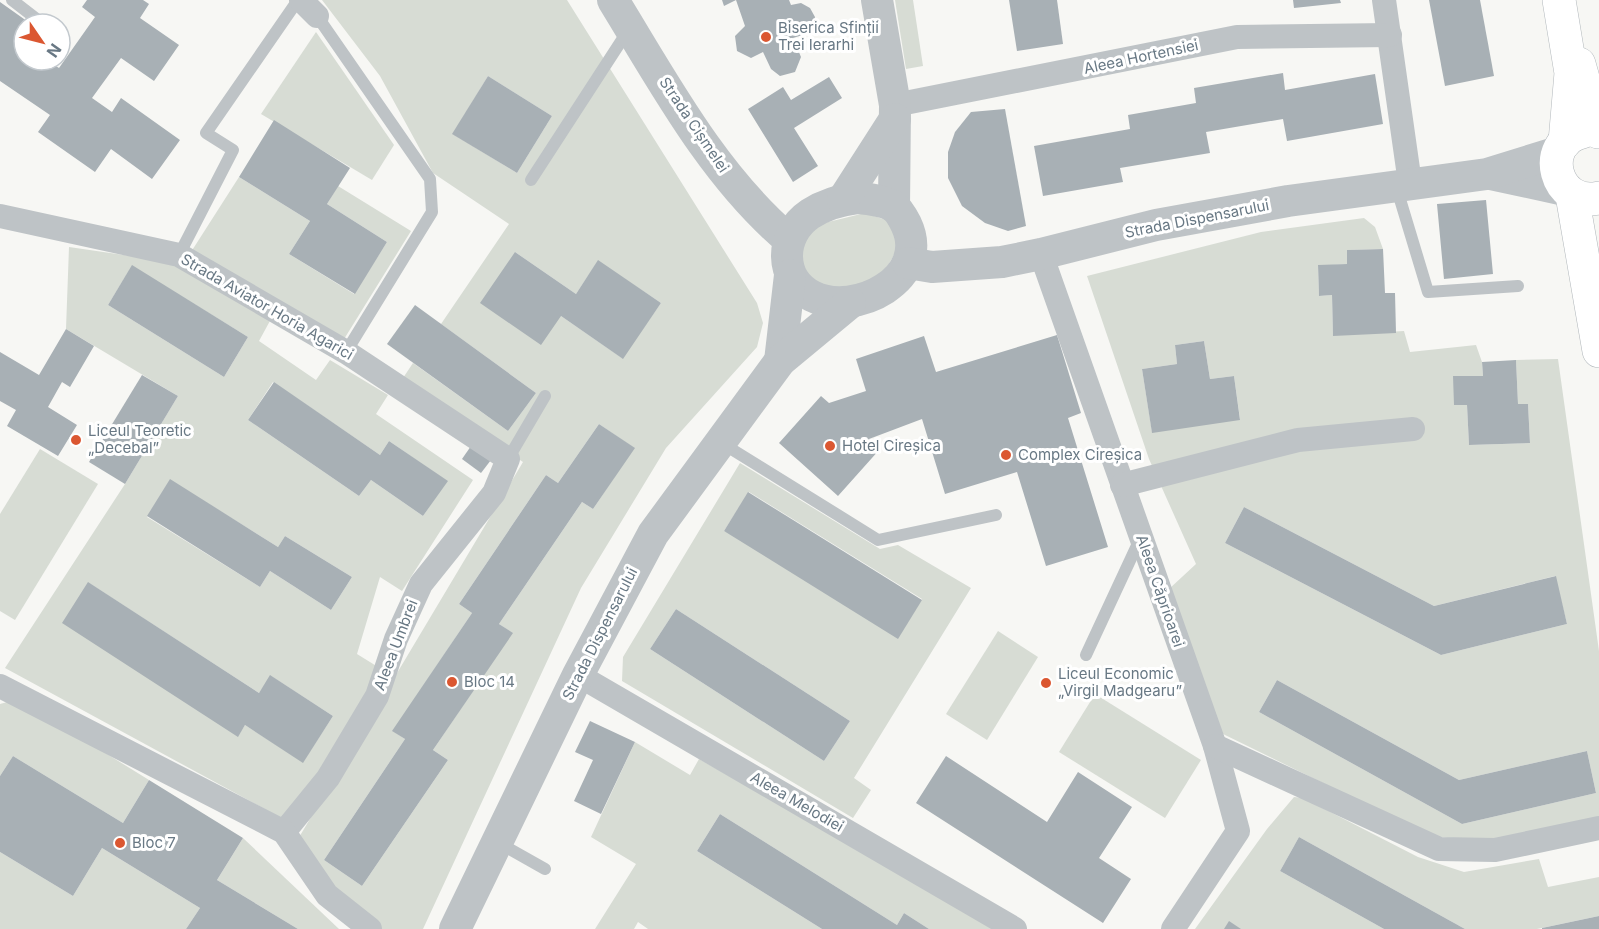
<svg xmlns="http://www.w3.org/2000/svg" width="1599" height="929" viewBox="0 0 1599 929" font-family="Inter,sans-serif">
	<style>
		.green { fill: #d7dcd4; fill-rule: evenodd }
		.building { fill: #a8b0b5 }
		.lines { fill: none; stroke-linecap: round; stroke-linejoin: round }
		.secondary-casing { stroke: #b1b7bb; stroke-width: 34 }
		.service { stroke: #bec3c6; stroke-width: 12 }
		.minor { stroke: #bec3c6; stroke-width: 24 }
		.tertiary { stroke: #bec3c6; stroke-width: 32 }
		.secondary { stroke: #fff; stroke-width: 33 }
		.poi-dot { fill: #db5731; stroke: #fff; stroke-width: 2 }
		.labels { text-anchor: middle; stroke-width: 6; stroke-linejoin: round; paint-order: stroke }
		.poi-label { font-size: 15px; fill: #687884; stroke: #fff; text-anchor: start }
		.street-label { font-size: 15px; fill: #687884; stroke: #fff }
	</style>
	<rect width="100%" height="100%" fill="#f7f7f4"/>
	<g class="green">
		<path d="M322,0H567L757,303L763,323L757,347L666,448L581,588L423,929H381L334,890L298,839L523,462L401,381L413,363L508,431L536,393L441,324L509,224L433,173L380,76ZM488,76L552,116L517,173L453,134ZM515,252L576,294L598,261L661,303L622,358L561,316ZM599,424L634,448L593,509L582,502L499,624L512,633L433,750L448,760L362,886L324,860L405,739L393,731L472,613L459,604L546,475L558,483Z"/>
		<path d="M895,0H913L923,66L906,69Z"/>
		<path d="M316,32L394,145L372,180L261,114Z"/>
		<path d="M239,177L310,221L289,254L354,294L387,242L327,204L338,186L411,231L341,344L191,252Z"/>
		<path d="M865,213L886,220L896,234L898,248L882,276L838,296L799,271L803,235L820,224Z"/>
		<path d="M1364,218L1375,227L1383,249L1347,250V264L1318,266L1319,296L1332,295L1333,335L1404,331L1410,352L1476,345L1482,362L1483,376H1454L1467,405L1469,445L1530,443L1528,404H1518L1516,360L1558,359L1599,651V819L1492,843L1431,836L1221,733L1169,589L1196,564L1149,459L1087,276L1261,232ZM1204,341L1210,379L1234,376L1240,419L1152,432L1142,369L1177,364L1175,345ZM1244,507L1434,606L1555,576L1567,624L1441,655L1225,543ZM1277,680L1459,780L1587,751L1596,793L1462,824L1259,712Z"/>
		<path d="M69,247L172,262L271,319L259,341L316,380L330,360L388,395L376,414L473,480L402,591L380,577L357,654L378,667C355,724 323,772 283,819L5,668L125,484L178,396L66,329ZM132,266L248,337L224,377L108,305ZM273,382L380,455L389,441L447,481L423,516L371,480L359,496L248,420ZM170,480L278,547L285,536L352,577L331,610L270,571L260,587L147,517ZM89,583L259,693L271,676L333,716L303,762L245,725L238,736Z"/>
		<path d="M40,449L98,484L15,620L0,611V514Z"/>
		<path d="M740,463L880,549L898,545L971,588L854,778L871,790L853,818L622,681L623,657ZM749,492L922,599V600L724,531ZM676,609L850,721L824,761L650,649Z"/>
		<path d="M998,631L1038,657L987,740L946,714Z"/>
		<path d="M1095,694L1201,760L1165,818L1059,752Z"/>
		<path d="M18,699L149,780L123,823L13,756L0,776V704Z"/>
		<path d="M635,742L690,775L699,759L1002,929H929L904,913L897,925L720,814L697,851L822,929H648L638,922L634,929H595L636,864L591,837Z"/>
		<path d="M1294,797L1303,798L1418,857L1464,872L1539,859L1548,887L1599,877V916L1537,929H1465L1299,837L1280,871L1384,929H1195L1267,829Z"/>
		<path d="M243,838L339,929H298L217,880Z"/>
		<path d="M102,848L200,908L186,929H0V852L73,896Z"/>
	</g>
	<g class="building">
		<path d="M87,0H143L149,4L140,18L179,45L154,81L121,58L92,98L112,112L121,98L180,140L152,179L111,149L95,172L38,132L50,115L0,81V2L31,24H24V60H47L59,68L95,17L82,7Z"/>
		<path d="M722,0H789L791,5L801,3L810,8L815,17L813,27L806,34L793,38L801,57L795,72L780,76L771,69L763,52L751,58L737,51L735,36L745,26L736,0L724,6Z"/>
		<path d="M1009,0H1057L1063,44L1017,51Z"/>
		<path d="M1293,0H1340L1341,3L1294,8Z"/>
		<path d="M1429,0H1480L1494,76L1445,86Z"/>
		<path d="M1283,73L1285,90L1375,74L1383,124L1287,141L1283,119L1206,132L1210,153L1120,168L1123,182L1043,196L1034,146L1130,129L1128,115L1196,103L1194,88Z"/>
		<path d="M488,76L552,116L517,173L452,134Z"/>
		<path d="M829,77L842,98L794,128L818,166L793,182L748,109L783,87L791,100Z"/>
		<path d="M1005,109L1026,226L1008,231L985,223L962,206L948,178V152L955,132L971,112Z"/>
		<path d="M274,120L350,168L327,204L387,242L355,294L289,254L310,221L239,177Z"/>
		<path d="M1486,200L1493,274L1444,279L1437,204Z"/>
		<path d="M1383,249L1385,293H1395L1396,333L1333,336L1332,295L1319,296L1318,265L1347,264V250Z"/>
		<path d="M515,252L576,294L598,260L661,303L623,359L561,316L541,345L480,303Z"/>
		<path d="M132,265L248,337L224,377L108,305Z"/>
		<path d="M415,305L536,393L508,431L387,344Z"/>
		<path d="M66,329L94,346L70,387L62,382L48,407L77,425L58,456L7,426L16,410L0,401V352L39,375Z"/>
		<path d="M1057,335L1081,413L1068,418L1108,547L1046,566L1017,472L945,494L922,419L869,439L880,449L838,496L779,443L821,396L829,403L866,391L856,359L924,336L936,372Z"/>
		<path d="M1204,341L1210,379L1234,376L1240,420L1152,433L1142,369L1177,364L1175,345Z"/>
		<path d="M1516,360L1518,404H1528L1530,443L1469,445L1467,405H1454L1453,376H1483L1482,362Z"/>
		<path d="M142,375L178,396L125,484L89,462Z"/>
		<path d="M274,382L380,455L389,441L448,481L423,516L371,480L359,496L248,420Z"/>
		<path d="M599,424L635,448L593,509L582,502L499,624L513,633L433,750L448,760L362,886L324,860L405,739L392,731L472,613L459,604L546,475L558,483Z"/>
		<path d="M471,446L491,460L481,473L462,459Z"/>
		<path d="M170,479L278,547L285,536L352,577L331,610L270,571L260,587L147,516Z"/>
		<path d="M748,492L922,600L898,639L724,531Z"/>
		<path d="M1244,507L1434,606L1556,576L1567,624L1441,655L1225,543Z"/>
		<path d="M88,582L259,693L270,675L333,716L303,763L245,725L238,737L62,623Z"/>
		<path d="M676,609L850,721L824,761L650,649Z"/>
		<path d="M1277,680L1459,780L1587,751L1596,793L1462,824L1259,712Z"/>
		<path d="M590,721L635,742L601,814L574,801L593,760L575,752Z"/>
		<path d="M13,756L123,823L149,780L243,838L217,880L298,929H186L200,908L102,848L73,896L0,852V776Z"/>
		<path d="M946,756L1047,822L1078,772L1132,807L1099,858L1131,879L1103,923L916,803Z"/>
		<path d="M720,814L897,925L904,913L929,929H822L697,851Z"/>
		<path d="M1299,837L1465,929H1384L1280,871Z"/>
		<path d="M1599,916V929H1542V928Z"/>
		<path d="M1229,921L1241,929H1224Z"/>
	</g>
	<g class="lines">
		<g class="secondary-casing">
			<g id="secondary">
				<path d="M1559,0L1571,73L1565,142"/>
				<path d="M1579,64L1598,132"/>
				<path d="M1582,132C1538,143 1555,208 1599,198"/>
				<path d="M1572,195L1599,351"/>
			</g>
		</g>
		<g class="service">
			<path d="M12,0L43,24"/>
			<path d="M317,16L430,179L432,212L346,352"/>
			<path d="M531,180L629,29"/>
			<path d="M1396,186L1428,292L1518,286"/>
			<path d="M179,255L233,150L206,133L298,0"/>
			<path d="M720,442L878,540L996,515"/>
			<path d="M508,459L545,396"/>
			<path d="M1086,655L1140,539"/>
			<path d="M499,843L545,869"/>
		</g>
		<g class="minor">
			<path d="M301,0L317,16"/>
			<path d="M1384,0L1410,183"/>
			<path d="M895,105L1237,37L1390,35"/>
			<path d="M0,216L179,255L346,352L508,459L494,493L421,584L396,639L377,696L328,778L284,832"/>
			<path d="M1041,254L1215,746L1238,831L1173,929"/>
			<path d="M1122,485L1298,440L1413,429"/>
			<path d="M578,675L1015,929"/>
			<path d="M0,686L284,832L327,895L370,929"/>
			<path d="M1215,746L1439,849L1495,850L1599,828"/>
		</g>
		<g class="tertiary">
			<path d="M613,0C664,83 713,175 788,239"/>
			<path d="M877,0L895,105L894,207"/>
			<path d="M1491,174L1565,190"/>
			<path d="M857,198C869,199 882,200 893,206C899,210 903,218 906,224C932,278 855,318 812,296C779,279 779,235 810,214C824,205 840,200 857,198Z"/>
			<path d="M843,200L895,119"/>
			<path d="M908,263L932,267L1002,262L1041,254L1156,225L1288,201L1487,174L1558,152"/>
			<path d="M780,361L790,275"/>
			<path d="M455,929L578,675L653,534L780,361L850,303"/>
		</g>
		<use href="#secondary" class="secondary"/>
	</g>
	<g class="poi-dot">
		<circle cx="766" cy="37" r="6"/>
		<circle cx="76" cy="440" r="6"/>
		<circle cx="830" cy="446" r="6"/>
		<circle cx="1006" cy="455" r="6"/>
		<circle cx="452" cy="682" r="6"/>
		<circle cx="1046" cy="683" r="6"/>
		<circle cx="120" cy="843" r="6"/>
	</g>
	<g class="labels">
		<g class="poi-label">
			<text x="778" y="33">Biserica Sfinții<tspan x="778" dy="17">Trei Ierarhi</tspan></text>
			<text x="88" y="436">Liceul Teoretic<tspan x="88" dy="17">„Decebal”</tspan></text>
			<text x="842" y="451">Hotel Cireșica</text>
			<text x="1018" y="460">Complex Cireșica</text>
			<text x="1058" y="679">Liceul Economic<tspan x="1058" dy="17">„Virgil Madgearu”</tspan></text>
			<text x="464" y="687">Bloc 14</text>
			<text x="132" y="848">Bloc 7</text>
		</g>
		<g class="street-label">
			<text transform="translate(1141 57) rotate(-12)" y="5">Aleea Hortensiei</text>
			<text transform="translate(694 125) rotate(56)" y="5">Strada Cișmelei</text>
			<text transform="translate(1197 219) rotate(-11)" y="5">Strada Dispensarului</text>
			<text transform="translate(267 307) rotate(30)" y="5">Strada Aviator Horia Agarici</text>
			<text transform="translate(1160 591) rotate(71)" y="5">Aleea Căprioarei</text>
			<text transform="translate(600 634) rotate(-63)" y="5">Strada Dispensarului</text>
			<text transform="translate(396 645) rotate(-69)" y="5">Aleea Umbrei</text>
			<text transform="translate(797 802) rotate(30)" y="5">Aleea Melodiei</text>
		</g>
	</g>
	<g transform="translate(42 42) rotate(125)"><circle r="28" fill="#ffffff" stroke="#c3c9ce" stroke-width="1.5"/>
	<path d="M0-4.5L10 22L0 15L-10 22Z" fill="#db5731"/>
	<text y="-9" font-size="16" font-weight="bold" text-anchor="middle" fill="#687884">N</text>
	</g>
</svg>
